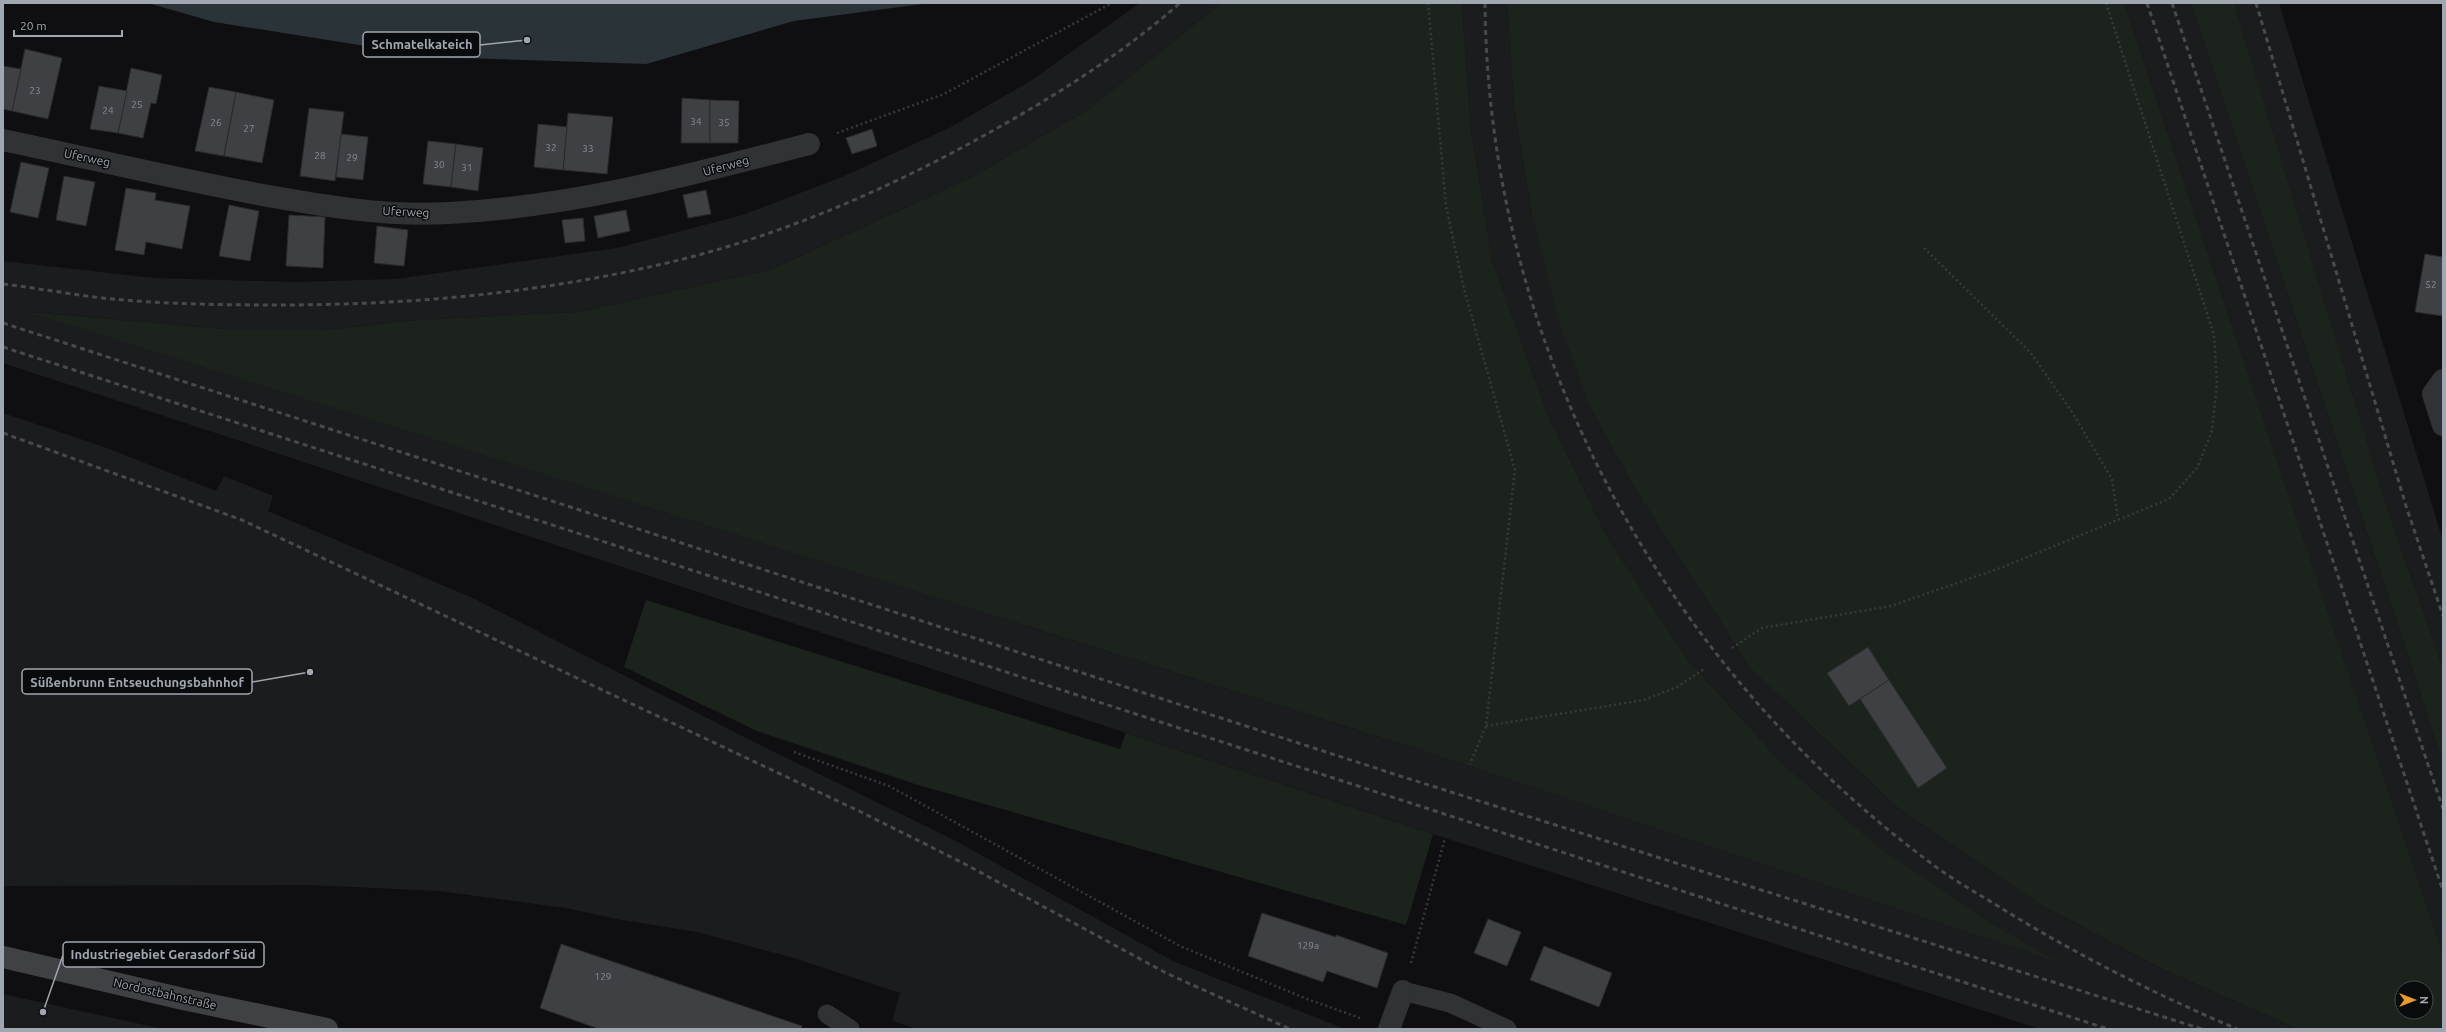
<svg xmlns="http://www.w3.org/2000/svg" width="2446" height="1032" viewBox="0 0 2446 1032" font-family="Ubuntu,sans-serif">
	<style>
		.built { fill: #1b1c1e }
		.green { fill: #1c231c; fill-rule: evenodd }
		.water { fill: #2a3338 }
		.building { fill: #3e4044; stroke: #292a2d }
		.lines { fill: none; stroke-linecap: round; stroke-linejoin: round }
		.path { stroke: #37393c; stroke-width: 2.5; stroke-dasharray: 2 3; stroke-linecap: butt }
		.lane { stroke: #313235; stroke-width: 19 }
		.street { stroke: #313235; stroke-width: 22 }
		.secondary { stroke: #3f4145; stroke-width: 22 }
		.rail { stroke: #484a4e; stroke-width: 3; stroke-dasharray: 5 4; stroke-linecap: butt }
		.labels { text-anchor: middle; stroke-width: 3; stroke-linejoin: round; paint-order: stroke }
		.number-label { font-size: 10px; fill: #888d96 }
		.street-label { font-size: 12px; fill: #a1a7b1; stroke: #0a0b0c }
		.leader { fill: none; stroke: #a1a7b1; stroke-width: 1.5 }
		.callout-dot { fill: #a1a7b1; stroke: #0a0b0c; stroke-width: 1.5 }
		.callout { fill: #0a0b0c; stroke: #a1a7b1; stroke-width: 1.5 }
		.callout-label { font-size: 13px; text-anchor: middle; font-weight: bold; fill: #a1a7b1 }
	</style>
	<rect width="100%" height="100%" fill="#0f0f11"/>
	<g class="built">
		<path d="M1140,3H1221L1089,109L972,177L770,270L578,312L418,320L324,330H236L31,312L1421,750L2058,962L1990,922L1879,847L1783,764L1688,660L1607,537L1547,413L1492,260L1471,131L1462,3H1507L1514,105L1532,214L1590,407L1635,489L1751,669L1897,807L2041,905L2162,969L2298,1029H2040L1433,834L3,363V261L154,278L295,282L395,279L617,248L742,215L842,177L951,127L1032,80Z"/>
		<path d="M2124,3H2191L2443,762V955Z"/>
		<path d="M2234,3H2279L2443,541V668L2388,511Z"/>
		<path d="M3,413L107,448L216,491L224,476L273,496L268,511L475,599L758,744L954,840L1173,961L1345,1029H918L892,1021L900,993L794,958L697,932L622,920L566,908L439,891L309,885L3,886Z"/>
		<path d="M3,994L163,1029H3Z"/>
	</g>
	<g class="green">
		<path d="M1221,3H1462L1471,131L1492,260L1547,413L1607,537L1688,660L1783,764L1879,847L1990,922L2060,963L1421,750L29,312L236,330H324L418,320L578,312L770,270L972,177L1089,109Z"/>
		<path d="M1507,3H2124L2443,955V1029H2298L2162,969L2041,905L1897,807L1751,669L1635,489L1590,407L1559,321L1532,214L1514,105ZM2402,988H2426V1012H2402Z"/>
		<path d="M2191,3H2234L2388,511L2443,668V762Z"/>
		<path d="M646,600L1120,749L1126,733L1433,834L1406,925L915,784L757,731L624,667Z"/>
	</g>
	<path class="water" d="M148,3H930L794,21L646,64L434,57L214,22Z"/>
	<g class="building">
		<path d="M25,49L62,58L48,119L12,111Z"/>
		<path d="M3,66L21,69L12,111L3,109Z"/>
		<path d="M131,68L162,75L156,104L151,103L143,138L118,133Z"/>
		<path d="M99,86L127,91L118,133L90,129Z"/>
		<path d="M209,87L236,92L224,156L195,151Z"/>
		<path d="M236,92L274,100L262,163L224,156Z"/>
		<path d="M682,98L710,100V143H681Z"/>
		<path d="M710,100L739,101L738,143H710Z"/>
		<path d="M309,108L344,112L335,181L300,176Z"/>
		<path d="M568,113L613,117L607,174L563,170Z"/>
		<path d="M538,124L567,127L563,170L534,167Z"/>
		<path d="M872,129L877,146L852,154L846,138Z"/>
		<path d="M341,134L368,137L363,180L336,177Z"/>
		<path d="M428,141L456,144L451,187L423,184Z"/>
		<path d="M456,144L483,148L478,191L451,187Z"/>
		<path d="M21,162L49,168L38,218L10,212Z"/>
		<path d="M64,176L95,182L86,226L56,220Z"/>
		<path d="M126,188L156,193L155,200L190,206L182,249L146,242L144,255L115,250Z"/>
		<path d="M706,190L711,214L688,218L683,195Z"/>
		<path d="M229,205L259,211L250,261L219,256Z"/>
		<path d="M626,210L630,231L598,238L594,216Z"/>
		<path d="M289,215L325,217L323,268L286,266Z"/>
		<path d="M583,218L585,241L565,243L562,220Z"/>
		<path d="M377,226L408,230L404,266L374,263Z"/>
		<path d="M2425,254L2443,257V316L2415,312Z"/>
		<path d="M1868,647L1889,680L1849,706L1827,673Z"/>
		<path d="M1889,680L1947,768L1918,788L1860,699Z"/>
		<path d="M1262,913L1336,937V935L1388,953L1377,988L1327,971L1323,982L1248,956Z"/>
		<path d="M1488,919L1521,932L1507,966L1474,953Z"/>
		<path d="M561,944L802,1026L801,1029H599L540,1008Z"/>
		<path d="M1544,946L1612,973L1599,1007L1530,980Z"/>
	</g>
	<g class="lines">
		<g class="path">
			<path d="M1428,3L1446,206L1464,289L1515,470L1486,726L1470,764"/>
			<path d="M837,133L944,94L1112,3"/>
			<path d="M1924,248L2030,352L2072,412L2112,479L2118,519"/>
			<path d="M1732,648L1762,628L1891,606L2003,567L2169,499L2197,468L2212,431L2217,383L2214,335L2106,3"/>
			<path d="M1486,726L1644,700L1677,687L1704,669"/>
			<path d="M794,752L889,786L1180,946L1307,999L1360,1018"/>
			<path d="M1411,963L1445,838"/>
		</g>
		<g class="lane">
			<path d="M1403,991L1450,1003L1507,1029"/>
			<path d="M827,1014L850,1029"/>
		</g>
		<g class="street">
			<path d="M3,140C88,158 172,178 257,194C319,205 385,217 449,213C571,207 691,175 809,144"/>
			<path d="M2443,380L2433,394L2443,425"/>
			<path d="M1389,1029L1403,991"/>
		</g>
		<path class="secondary" d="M3,957L183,999L327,1029"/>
		<g class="rail">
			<path d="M1485,3C1488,348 1665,671 1943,872C1962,885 1982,896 2001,908C2077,955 2155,994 2237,1029"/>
			<path d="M2147,3L2443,891"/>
			<path d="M2172,3L2443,809"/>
			<path d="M2256,3L2406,506L2443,616"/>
			<path d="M3,284C36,288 69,294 102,298C160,304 220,305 278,305C406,305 533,294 658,265C770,240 883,192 983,136C1052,98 1121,55 1180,3"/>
			<path d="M3,323L1397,775L2202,1029"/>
			<path d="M3,347L2108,1029"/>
			<path d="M3,433L242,520L861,812L963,863L1166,973L1290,1029"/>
		</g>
	</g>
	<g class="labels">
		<g class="number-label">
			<text x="35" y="94">23</text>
			<text x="137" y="108">25</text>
			<text x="108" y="114">24</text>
			<text x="696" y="125">34</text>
			<text x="216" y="126">26</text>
			<text x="724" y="126">35</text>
			<text x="249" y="132">27</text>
			<text x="551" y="151">32</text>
			<text x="588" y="152">33</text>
			<text x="320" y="159">28</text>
			<text x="352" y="161">29</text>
			<text x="439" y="168">30</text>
			<text x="467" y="171">31</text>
			<text x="2431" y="288">52</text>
			<text x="1308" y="949">129a</text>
			<text x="603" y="980">129</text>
		</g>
		<g class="street-label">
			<text transform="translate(87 158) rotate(12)" y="4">Uferweg</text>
			<text transform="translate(726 166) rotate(-15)" y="4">Uferweg</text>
			<text transform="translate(406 212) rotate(3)" y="4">Uferweg</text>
			<text transform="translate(165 994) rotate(13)" y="4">Nordostbahnstraße</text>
		</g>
	</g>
	<path class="leader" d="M527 40L480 45M310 672L252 682M43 1012L63 955"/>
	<g class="callout-dot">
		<circle cx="527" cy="40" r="4"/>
		<circle cx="310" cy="672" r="4"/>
		<circle cx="43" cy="1012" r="4"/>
	</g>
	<g class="callout">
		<rect x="363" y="32" width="117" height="25" rx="4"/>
		<rect x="22" y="669" width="230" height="25" rx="4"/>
		<rect x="63" y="942" width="201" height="25" rx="4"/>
	</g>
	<g class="callout-label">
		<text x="422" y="49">Schmatelkateich</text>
		<text x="137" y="687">Süßenbrunn Entseuchungsbahnhof</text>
		<text x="163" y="959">Industriegebiet Gerasdorf Süd</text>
	</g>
	<rect width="2446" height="1032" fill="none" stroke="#a1a7b1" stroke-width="8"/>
	<g transform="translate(2414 1000) rotate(90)"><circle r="19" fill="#0a0b0c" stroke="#46494e"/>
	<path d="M0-3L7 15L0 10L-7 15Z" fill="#ea992e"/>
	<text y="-6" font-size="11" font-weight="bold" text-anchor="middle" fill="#a1a7b1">N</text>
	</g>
	<path d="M14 30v6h108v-6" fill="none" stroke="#a1a7b1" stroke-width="2"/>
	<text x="20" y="30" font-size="12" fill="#a1a7b1" stroke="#0a0b0c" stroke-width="3" paint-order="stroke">20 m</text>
</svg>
